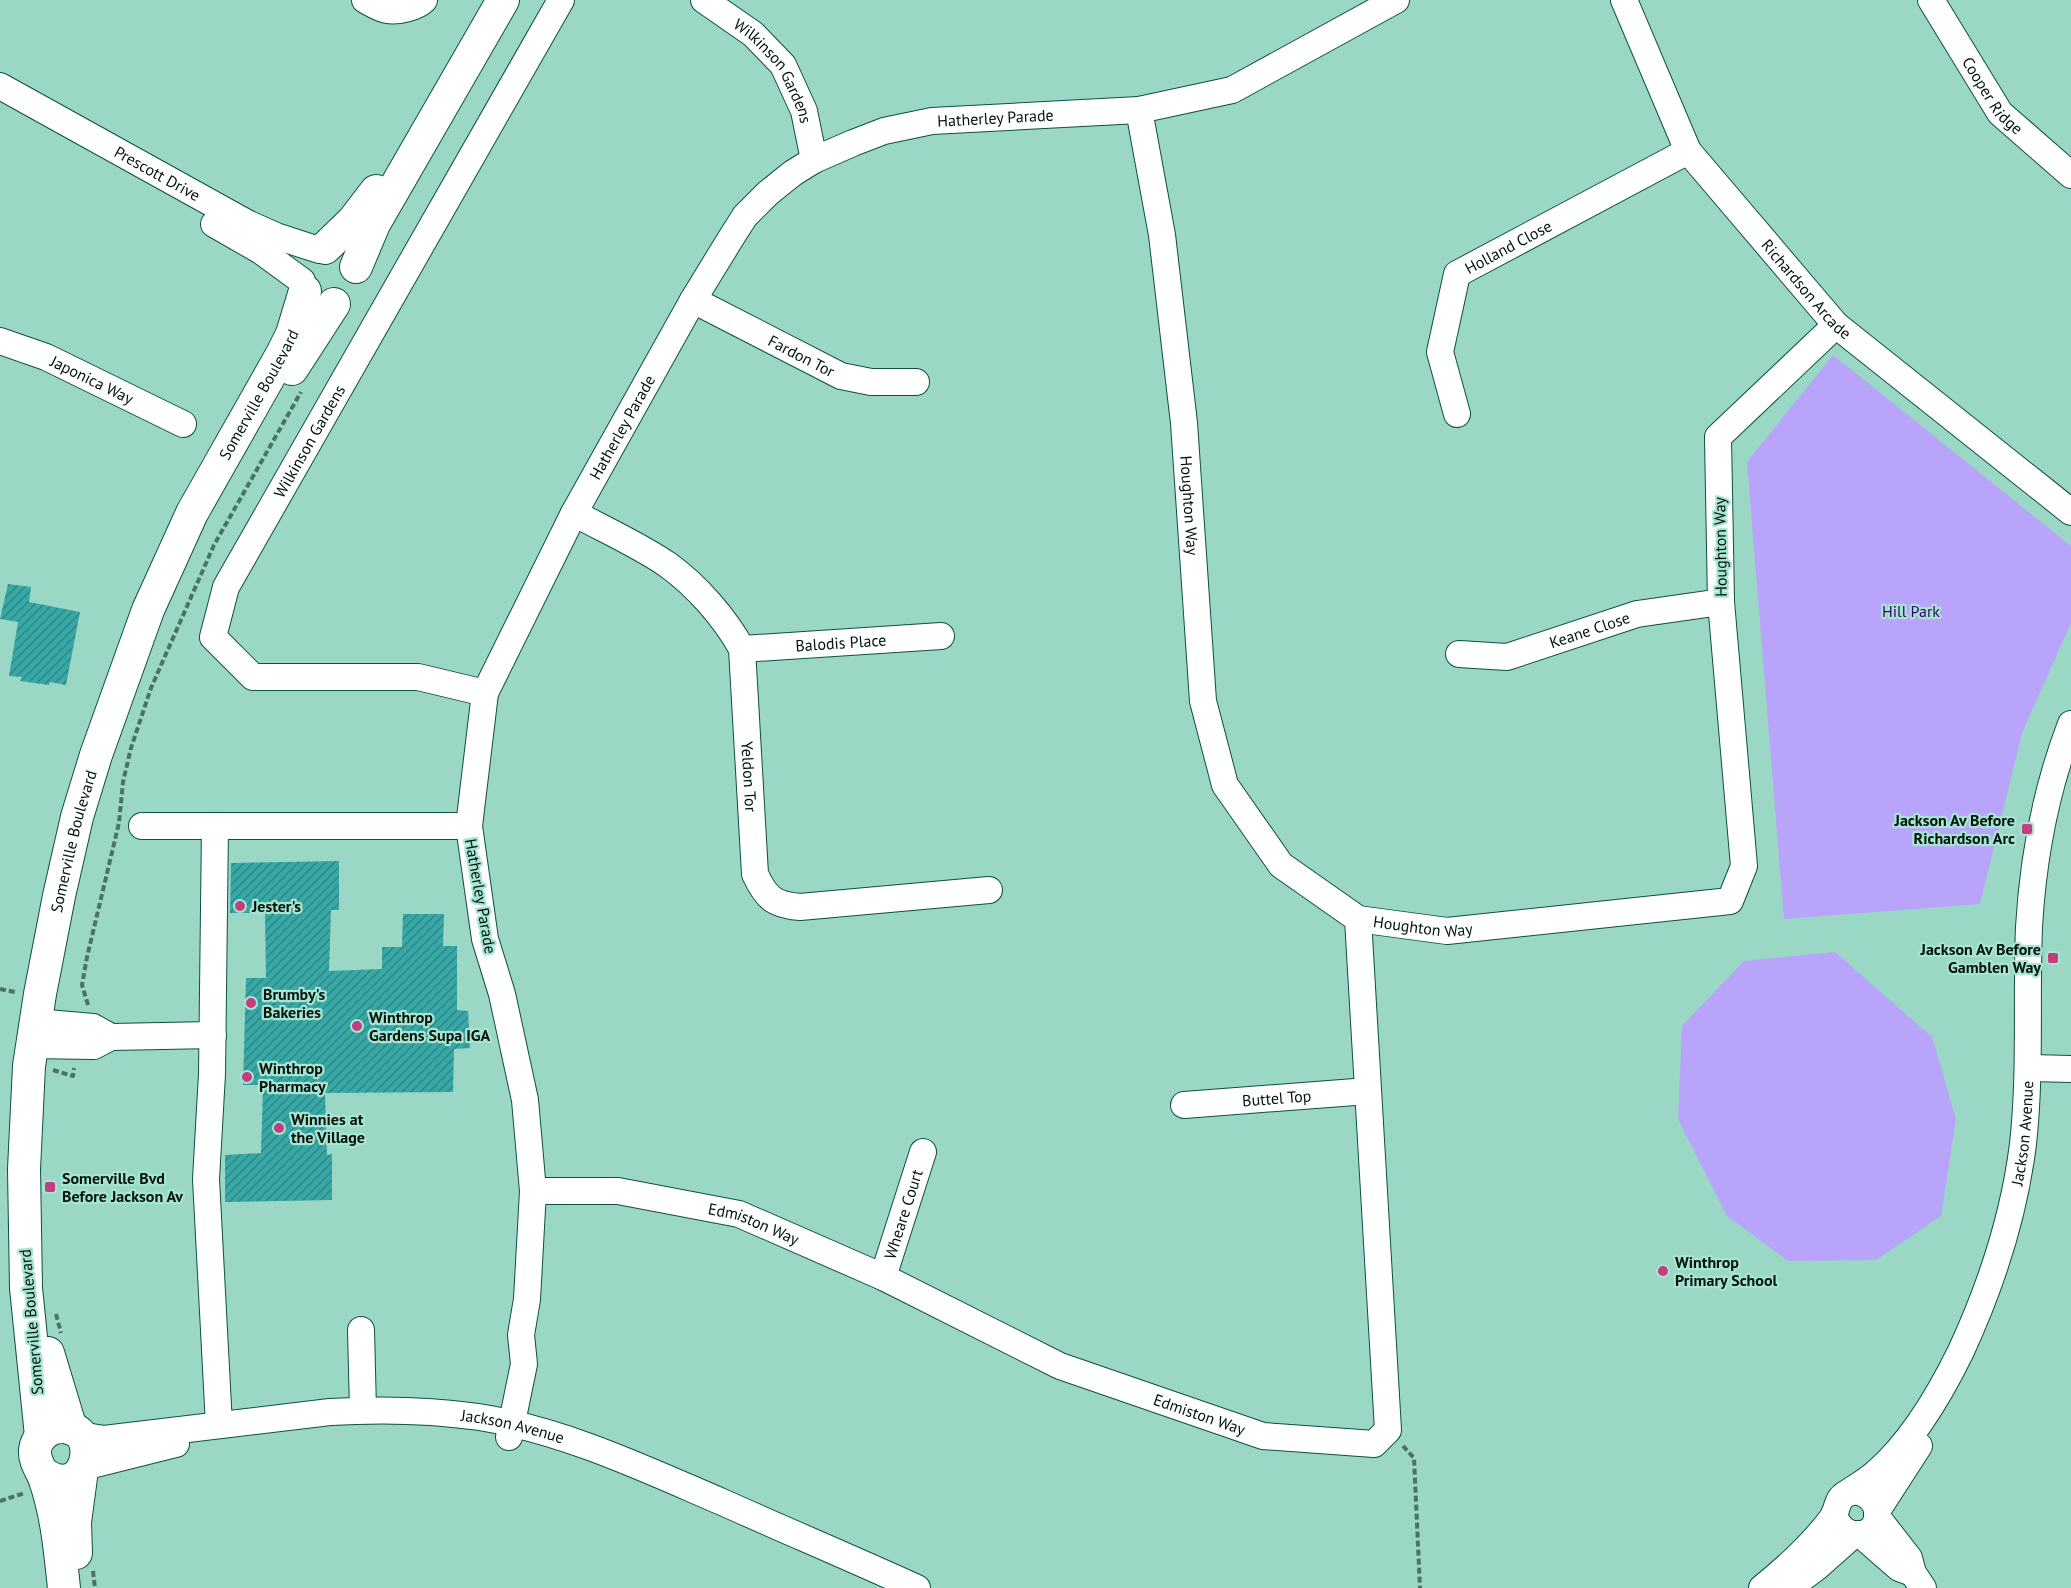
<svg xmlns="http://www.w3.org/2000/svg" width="2071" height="1588" viewBox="0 0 2071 1588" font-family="'PT Sans',sans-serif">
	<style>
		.green { fill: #b8a4fa }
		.building { fill: url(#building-hatch) }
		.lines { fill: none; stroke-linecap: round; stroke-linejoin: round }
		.minor-casing { stroke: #0e5041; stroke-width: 28 }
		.major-casing { stroke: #0e5041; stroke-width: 34 }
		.path { stroke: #4a7266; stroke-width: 4; stroke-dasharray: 6 3; stroke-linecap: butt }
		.minor { stroke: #fff; stroke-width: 26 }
		.major { stroke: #fff; stroke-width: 32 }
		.poi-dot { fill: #c33d80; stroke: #a7e4d2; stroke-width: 2 }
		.labels { text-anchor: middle; stroke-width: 4.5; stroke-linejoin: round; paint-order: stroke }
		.street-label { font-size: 16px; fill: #00140e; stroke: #a7e4d2 }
		.park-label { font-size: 16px; fill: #32016c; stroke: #a7e4d2 }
		.poi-label { font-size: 16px; font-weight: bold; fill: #00140e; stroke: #a7e4d2; text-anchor: start }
	</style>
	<defs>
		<pattern id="building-hatch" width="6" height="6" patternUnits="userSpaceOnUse" patternTransform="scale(1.5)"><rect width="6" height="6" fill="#38a8a6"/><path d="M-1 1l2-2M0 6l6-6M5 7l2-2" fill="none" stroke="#2d8886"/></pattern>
	</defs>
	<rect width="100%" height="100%" fill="#9ad7c5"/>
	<g class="green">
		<path d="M1833,355L2071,546V623L2022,733L1980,904L1784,919L1747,462Z"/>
		<path d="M1835,952L1932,1037L1956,1119L1941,1216L1876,1260L1788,1261L1727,1216L1678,1119L1682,1026L1744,961Z"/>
	</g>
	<g class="building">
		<path d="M8,584L31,587L29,602L80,612L66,685L50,682L49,685L20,681L22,677L9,676L18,622L0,619Z"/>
		<path d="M339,861V910H331L329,971L382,969V947H402L403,914H444L443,946H457V1010L468,1011L470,1048L454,1049L453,1092L325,1093L327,1155L332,1154V1200L225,1202V1155L261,1153L263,1085H243L246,978H266L265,913H230L231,863Z"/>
	</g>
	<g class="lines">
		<g class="minor-casing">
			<g id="minor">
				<path d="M365,0C372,4 380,9 387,10C398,12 417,7 424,0"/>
				<path id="s1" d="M704,0L753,34L783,65L804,111L814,160"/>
				<path id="s2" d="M1624,0L1688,151L1836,325L2071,512"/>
				<path id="s3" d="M1931,0L2000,113L2071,175"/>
				<path id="s4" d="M0,86L249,224L276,236L319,250"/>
				<path id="s5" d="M1139,110L1162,235L1184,423L1203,701L1225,785L1281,865L1358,919L1447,931L1730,901L1744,866L1721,602L1718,437L1836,325"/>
				<path d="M214,224L261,251L302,281"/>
				<path id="s6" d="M693,300L841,376L871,382H916"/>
				<path id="s7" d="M0,341L46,357L183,424"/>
				<path id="s8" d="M1457,414L1440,352L1457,274L1688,151"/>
				<path id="s9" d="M574,513C603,529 641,546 668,565C697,586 725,618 742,649L755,874C766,898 774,905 800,907L989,890"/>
				<path id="s10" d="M742,649L941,636"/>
				<path id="s11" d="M1459,654L1507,657L1637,614L1721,602"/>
				<path id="s12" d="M485,693L418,677H253L213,637L226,587L561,0"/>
				<path d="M142,826H469"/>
				<path d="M215,826L212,1074L206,1179L219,1425"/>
				<path d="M35,1022L93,1027L111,1037"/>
				<path d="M32,1045L94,1046L111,1037L213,1035"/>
				<path d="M2028,1068L2071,1069"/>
				<path id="s13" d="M1184,1105L1368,1091"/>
				<path id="s14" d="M533,1191H618L739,1214L883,1277L1060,1366L1263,1436L1374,1444L1388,1430L1358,919"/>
				<path id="s15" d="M883,1277L923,1152"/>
				<path d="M361,1330L363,1410"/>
				<path id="s16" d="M80,1435L104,1439L330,1412C379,1409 430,1410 479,1417C565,1431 643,1468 722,1502C787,1531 853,1559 917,1588"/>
				<path id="s17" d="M509,1437L524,1364L521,1335L527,1299L533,1191L525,1100L502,994L485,939L469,826L485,693L574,513L693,300L731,238L745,216L768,193L793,173L814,160L853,143L884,131L932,121L1139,110L1232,90L1396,0"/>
				<path d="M84,1467L176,1444"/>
				<path id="s18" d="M1846,1494C1856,1487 1867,1481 1876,1473C1912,1442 1940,1394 1961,1351C1991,1286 2014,1216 2023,1144C2031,1072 2026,999 2029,927C2033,857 2046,789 2071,724"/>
				<path d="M1877,1511L1919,1446"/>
				<path d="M1877,1517L1909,1558L1913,1573L1923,1588"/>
				<path d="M1860,1534L1899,1568L1910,1572"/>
				<path d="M1762,1588C1788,1567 1813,1544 1833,1517C1838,1509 1836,1499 1846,1494C1859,1487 1875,1497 1877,1511C1881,1539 1841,1544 1834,1514"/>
				<path d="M1789,1588L1817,1567L1853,1535"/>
			</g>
		</g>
		<g class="major-casing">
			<g id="major">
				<path d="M325,248L353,221L376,191"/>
				<path d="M356,267L374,224L503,0"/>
				<path d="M292,369L334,304"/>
				<path d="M48,1353L71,1429"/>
				<path id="s19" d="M41,1436L26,1288L24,1169L29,1066L40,994L59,896L77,817L96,755L148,610L192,513L282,354L292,334L305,291"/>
				<path d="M43,1473C91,1507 105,1416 55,1428C45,1430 36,1440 35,1450C34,1462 42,1470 45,1480C57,1515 60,1551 64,1588"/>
				<path d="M76,1553L75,1522L82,1470"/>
			</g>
		</g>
		<g class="path">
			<path d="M0,989L15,992"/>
			<path d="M88,1005L82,985L87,957L119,823L123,782L131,748L151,688L214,545L301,392"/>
			<path d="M53,1070L73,1076L74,1068"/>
			<path d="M56,1314L61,1333"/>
			<path d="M1403,1446L1414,1458L1420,1588"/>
			<path d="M0,1501L25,1493"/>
			<path d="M93,1571L95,1588"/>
		</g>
		<use href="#minor" class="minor"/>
		<use href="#major" class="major"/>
	</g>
	<g class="poi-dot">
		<rect x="2021" y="823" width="12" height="12" rx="3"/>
		<circle cx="240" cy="906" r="6"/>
		<rect x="2047" y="952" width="12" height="12" rx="3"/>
		<circle cx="251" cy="1003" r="6"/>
		<circle cx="357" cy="1026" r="6"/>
		<circle cx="247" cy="1077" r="6"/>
		<circle cx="279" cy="1128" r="6"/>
		<rect x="44" y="1181" width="12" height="12" rx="3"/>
		<circle cx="1663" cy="1271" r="6"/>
	</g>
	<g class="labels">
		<g class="street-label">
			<text dy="6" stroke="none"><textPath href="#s1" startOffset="102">Wilkinson Gardens</textPath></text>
			<text dy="6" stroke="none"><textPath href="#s3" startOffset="114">Cooper Ridge</textPath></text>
			<text dy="6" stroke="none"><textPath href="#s17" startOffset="1575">Hatherley Parade</textPath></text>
			<text dy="6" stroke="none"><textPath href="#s4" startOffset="180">Prescott Drive</textPath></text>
			<text dy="6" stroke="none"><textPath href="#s8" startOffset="202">Holland Close</textPath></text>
			<text dy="6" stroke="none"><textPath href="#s2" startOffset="346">Richardson Arcade</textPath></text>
			<text dy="6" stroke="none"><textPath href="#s6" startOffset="122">Fardon Tor</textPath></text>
			<text dy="6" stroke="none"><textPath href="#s7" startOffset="100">Japonica Way</textPath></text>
			<text dy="6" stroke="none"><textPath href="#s19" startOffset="1086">Somerville Boulevard</textPath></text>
			<text dy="6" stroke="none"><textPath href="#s17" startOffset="1053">Hatherley Parade</textPath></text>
			<text dy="6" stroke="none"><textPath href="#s12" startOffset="510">Wilkinson Gardens</textPath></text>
			<text dy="6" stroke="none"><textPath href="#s5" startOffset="399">Houghton Way</textPath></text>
			<text transform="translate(1720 547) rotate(-91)" y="6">Houghton Way</text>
			<text dy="6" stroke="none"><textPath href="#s11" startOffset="135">Keane Close</textPath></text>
			<text dy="6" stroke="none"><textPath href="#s10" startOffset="99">Balodis Place</textPath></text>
			<text dy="6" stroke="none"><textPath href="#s9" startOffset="348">Yeldon Tor</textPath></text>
			<text dy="6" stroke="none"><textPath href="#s19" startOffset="600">Somerville Boulevard</textPath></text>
			<text transform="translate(481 896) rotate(80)" y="6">Hatherley Parade</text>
			<text dy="6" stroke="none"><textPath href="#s5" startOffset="939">Houghton Way</textPath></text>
			<text dy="6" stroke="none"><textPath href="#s13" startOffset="93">Buttel Top</textPath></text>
			<text dy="6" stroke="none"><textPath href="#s18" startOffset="414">Jackson Avenue</textPath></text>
			<text dy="6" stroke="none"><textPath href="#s15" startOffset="66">Wheare Court</textPath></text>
			<text dy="6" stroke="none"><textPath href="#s14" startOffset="225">Edmiston Way</textPath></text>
			<text transform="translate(31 1322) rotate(-95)" y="6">Somerville Boulevard</text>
			<text dy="6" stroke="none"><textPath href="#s14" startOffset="711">Edmiston Way</textPath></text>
			<text dy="6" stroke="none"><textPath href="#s16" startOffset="436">Jackson Avenue</textPath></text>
		</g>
		<g class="park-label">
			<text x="1911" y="617">Hill Park</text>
		</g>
		<g class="poi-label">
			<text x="2015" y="826" text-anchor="end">Jackson Av Before<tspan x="2015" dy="18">Richardson Arc</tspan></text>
			<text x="252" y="912">Jester's</text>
			<text x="2041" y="955" text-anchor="end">Jackson Av Before<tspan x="2041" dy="18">Gamblen Way</tspan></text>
			<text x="263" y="1000">Brumby's<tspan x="263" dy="18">Bakeries</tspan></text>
			<text x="369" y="1023">Winthrop<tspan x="369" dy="18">Gardens Supa IGA</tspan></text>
			<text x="259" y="1074">Winthrop<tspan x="259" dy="18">Pharmacy</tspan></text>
			<text x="291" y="1125">Winnies at<tspan x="291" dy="18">the Village</tspan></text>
			<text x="62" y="1184">Somerville Bvd<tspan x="62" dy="18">Before Jackson Av</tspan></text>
			<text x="1675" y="1268">Winthrop<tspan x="1675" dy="18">Primary School</tspan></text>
		</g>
	</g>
</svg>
